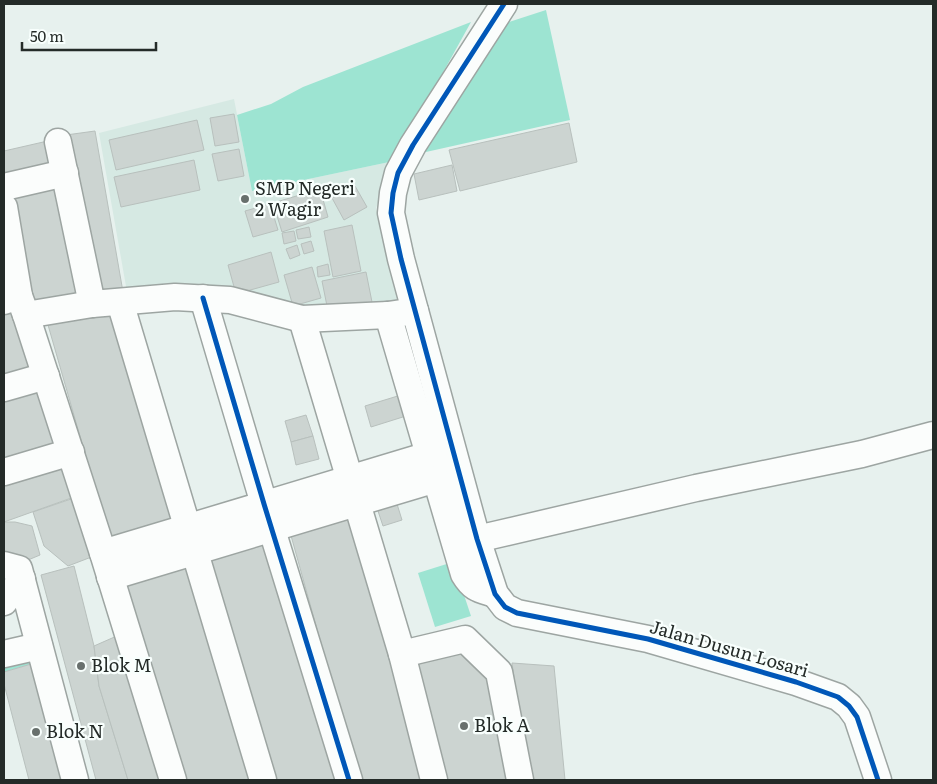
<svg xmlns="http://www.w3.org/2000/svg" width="937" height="784" viewBox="0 0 937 784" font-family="Literata,serif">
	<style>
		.built { fill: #d6e9e3 }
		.green { fill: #9de4d2 }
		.building { fill: #ccd4d1; stroke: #b8c0bd }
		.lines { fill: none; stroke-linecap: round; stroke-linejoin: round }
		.minor-casing { stroke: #9da5a2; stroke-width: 29 }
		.minor { stroke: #fbfdfc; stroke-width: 26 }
		.cycleway-casing { stroke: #f8fffd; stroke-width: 8 }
		.cycleway { stroke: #0057b8; stroke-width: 5 }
		.poi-dot { fill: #68706d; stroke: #f8fffd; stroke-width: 2 }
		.labels { text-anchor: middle; stroke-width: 4.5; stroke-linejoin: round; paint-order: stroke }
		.poi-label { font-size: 18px; fill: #242b28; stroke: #f8fffd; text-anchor: start }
		.street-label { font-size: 18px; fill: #242b28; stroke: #f8fffd }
	</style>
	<rect width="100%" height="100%" fill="#e7f1ee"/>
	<path class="built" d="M234,99L252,191L394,161L376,208L401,303L351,311L127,292L99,133Z"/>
	<g class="green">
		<path d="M546,10L570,120L417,154L509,22Z"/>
		<path d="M471,22L394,161L252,191L237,115L271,104L303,87Z"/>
		<path d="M453,562L471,616L435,627L418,573Z"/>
		<path d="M37,657L38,662L4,672V665Z"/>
	</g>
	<g class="building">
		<path d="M234,114L239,142L215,146L210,118Z"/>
		<path d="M197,120L204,150L116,170L109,140Z"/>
		<path d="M569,123L577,162L460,191L449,150Z"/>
		<path d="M95,131L123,292L96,294L66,135Z"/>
		<path d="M52,140L59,167L6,180L4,171V151Z"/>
		<path d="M239,149L244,176L218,181L212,154Z"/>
		<path d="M194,160L200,190L121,207L114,177Z"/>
		<path d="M452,165L457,191L419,200L414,174Z"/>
		<path d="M63,179L86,300L27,305L6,193Z"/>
		<path d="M355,186L367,207L344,220L332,198Z"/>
		<path d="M320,189L328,217L282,232L273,203Z"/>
		<path d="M270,204L278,230L253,237L245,211Z"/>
		<path d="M352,225L361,271L333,277L324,231Z"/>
		<path d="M309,227L311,237L298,239L296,230Z"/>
		<path d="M294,231L296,241L284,244L282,233Z"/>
		<path d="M311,241L314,251L304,254L301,244Z"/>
		<path d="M297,245L300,255L290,259L286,249Z"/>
		<path d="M271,252L279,282L236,294L228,265Z"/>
		<path d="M328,264L330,275L318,277L317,267Z"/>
		<path d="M312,267L321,298L293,306L284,275Z"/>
		<path d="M366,272L372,302L328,311L322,281Z"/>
		<path d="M13,310L34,371L4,380V312Z"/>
		<path d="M118,311L178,522L111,544L46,318Z"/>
		<path d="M39,384L61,452L4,468V394Z"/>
		<path d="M401,395L406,416L371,427L365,406Z"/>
		<path d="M306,415L313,436L291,442L285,421Z"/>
		<path d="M313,436L319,459L296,465L291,442Z"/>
		<path d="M63,464L74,497L4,522V482Z"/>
		<path d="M74,498L94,556L68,566L44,546L33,512Z"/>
		<path d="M397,504L402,520L383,526L378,511Z"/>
		<path d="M349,514L425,780H359L290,532Z"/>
		<path d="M4,522H15L32,526L40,555L28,560L4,559Z"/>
		<path d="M270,536L343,780H270L206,555Z"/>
		<path d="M190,559L258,780H183L125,579Z"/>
		<path d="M74,566L94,646L99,686L128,780H96L41,575Z"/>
		<path d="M119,635L168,780H128L99,686L94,646Z"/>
		<path d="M466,652L485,672L513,780H441L413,664Z"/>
		<path d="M38,662L68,780H29L4,684V672Z"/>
		<path d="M512,663L554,666L565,780H528Z"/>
	</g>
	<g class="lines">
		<g class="minor-casing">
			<g id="minor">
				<path d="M504,4L413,145L398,173L393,193L391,213L401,259L477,539L495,594L505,607L517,613L648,639L796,682L838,697L849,706L857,717L878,780"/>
				<path d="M58,142L92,304"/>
				<path d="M4,187L65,173"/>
				<path d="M4,207L19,296"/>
				<path d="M203,298L264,504L349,780"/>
				<path d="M4,301L19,296L26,315L92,304L175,297L230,300L302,319L388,315L415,311"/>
				<path d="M120,302L263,780"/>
				<path d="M26,315L103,553L173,780"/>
				<path d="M388,315L464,574C473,589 479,589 495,594"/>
				<path d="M302,319L402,654L434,780"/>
				<path d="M4,388L46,376"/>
				<path d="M4,472L71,452"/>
				<path d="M477,539L696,488L862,454L933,435"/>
				<path d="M103,553L429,455"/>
				<path d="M4,565L19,569L75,780"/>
				<path d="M110,577L436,479"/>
				<path d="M4,602L22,579"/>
				<path d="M4,654L39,646"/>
				<path d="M402,654L465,639L499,672L520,780"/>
			</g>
		</g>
		<use href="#minor" class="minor"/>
		<g class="cycleway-casing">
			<g id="cycleway">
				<path d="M504,4L413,145L398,173L393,193L391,213L401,259L477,539L495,594L505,607L517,613L648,639L796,682L838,697L849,706L857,717L878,780"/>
				<path d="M203,298L264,504L349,780"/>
			</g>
		</g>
		<use href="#cycleway" class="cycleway"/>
	</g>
	<g class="poi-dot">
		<circle cx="245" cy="199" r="5"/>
		<circle cx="81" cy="666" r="5"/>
		<circle cx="464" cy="726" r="5"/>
		<circle cx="36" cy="732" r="5"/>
	</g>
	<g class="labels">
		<g class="poi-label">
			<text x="255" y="195">SMP Negeri<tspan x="255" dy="21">2 Wagir</tspan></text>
			<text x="91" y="672">Blok M</text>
			<text x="474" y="732">Blok A</text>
			<text x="46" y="738">Blok N</text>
		</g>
		<g class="street-label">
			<text transform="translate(729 649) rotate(16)" y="6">Jalan Dusun Losari</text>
		</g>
	</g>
	<rect width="937" height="784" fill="none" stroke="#242b28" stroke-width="10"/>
	<path d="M22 42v8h134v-8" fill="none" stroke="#242b28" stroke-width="2.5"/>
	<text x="30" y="42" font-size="15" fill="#242b28" stroke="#f8fffd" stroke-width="4" paint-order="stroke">50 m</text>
</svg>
